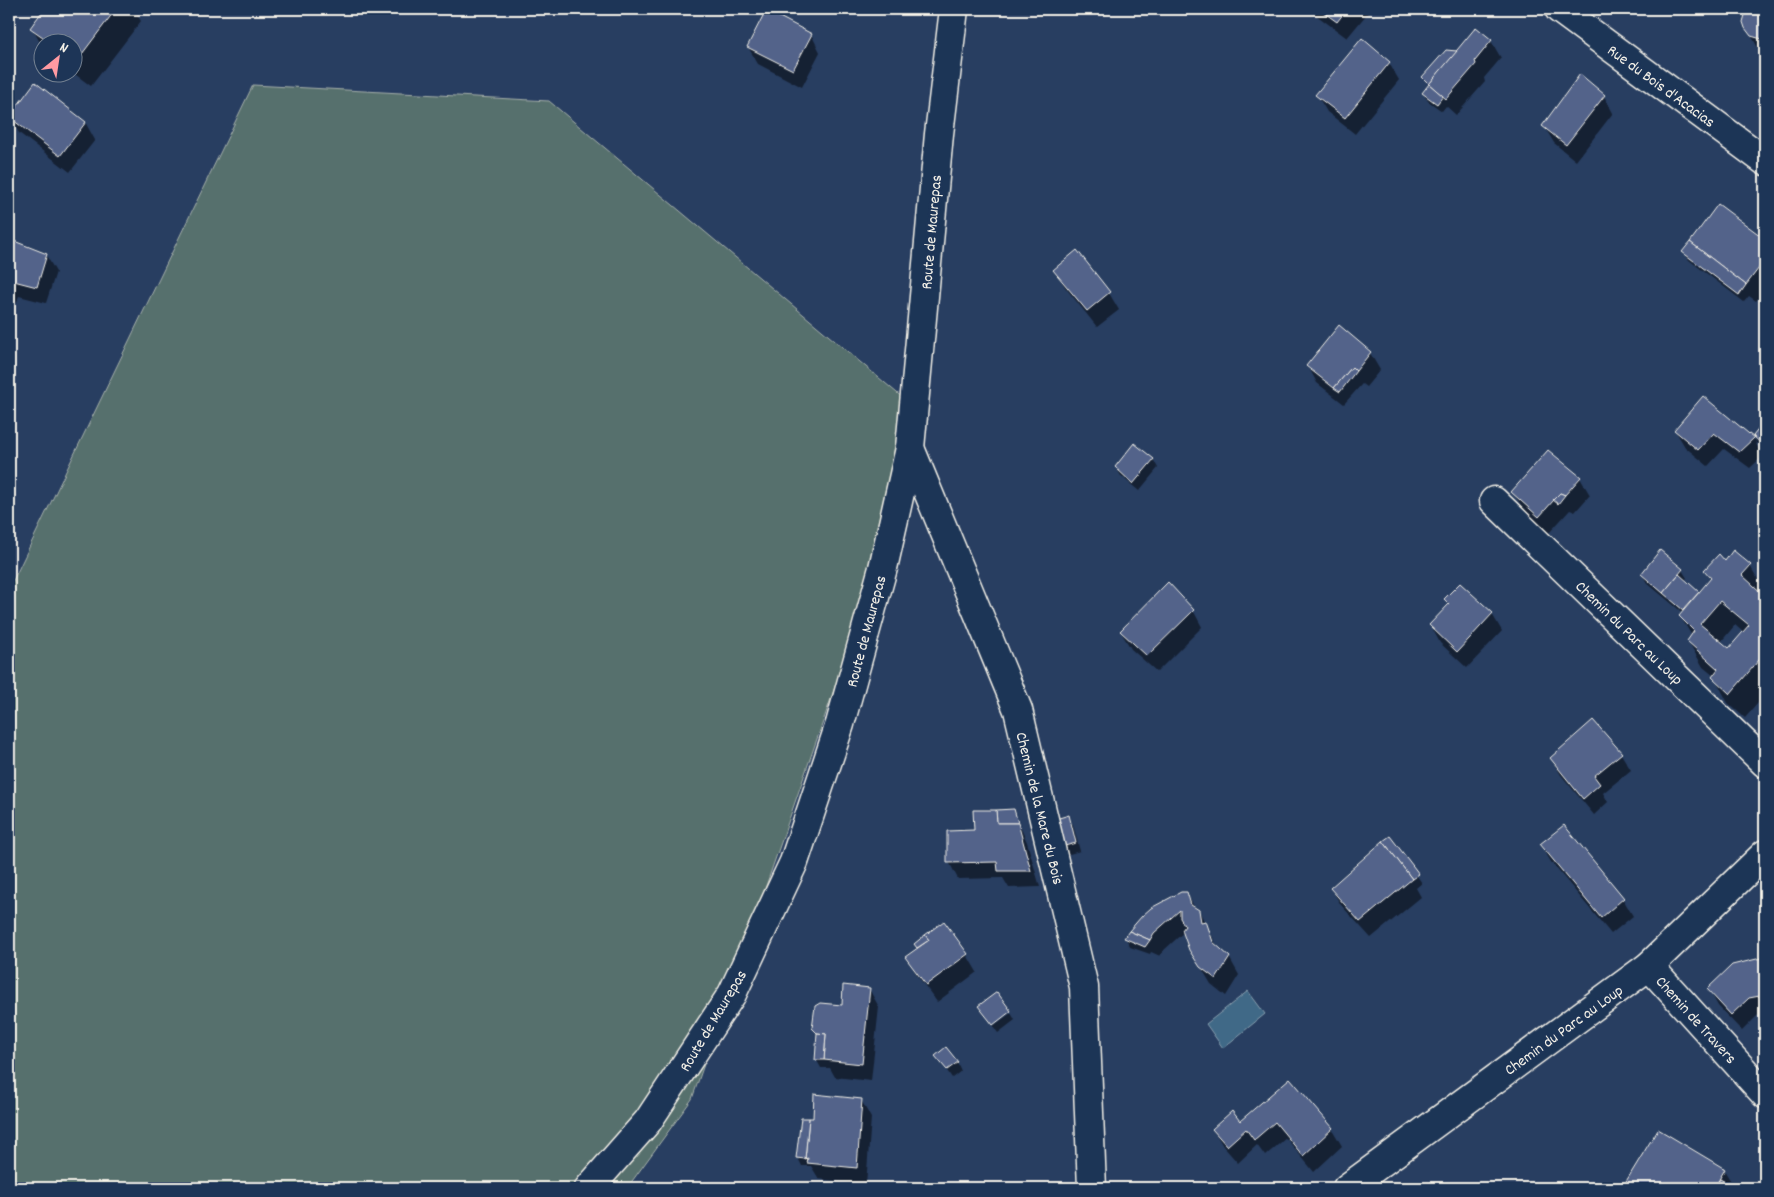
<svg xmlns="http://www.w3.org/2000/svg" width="1774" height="1197" viewBox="0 0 1774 1197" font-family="Dekko,sans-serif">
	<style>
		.green { fill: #57706d; stroke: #a6b0aa }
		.water { fill: #406987; stroke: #889fae }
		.shadow { fill: #0007; fill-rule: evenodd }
		.building { fill: #52638a; stroke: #f4f1e8; fill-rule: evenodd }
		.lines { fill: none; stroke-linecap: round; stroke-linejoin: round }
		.minor-casing { stroke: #f4f1e8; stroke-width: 31 }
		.minor { stroke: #1d3557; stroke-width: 28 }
		.labels { text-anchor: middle; stroke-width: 5; stroke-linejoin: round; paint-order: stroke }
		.street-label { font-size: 16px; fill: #f4f1e8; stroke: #1d3557 }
	</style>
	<rect width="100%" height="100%" fill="#283e61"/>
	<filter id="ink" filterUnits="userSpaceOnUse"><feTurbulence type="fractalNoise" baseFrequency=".02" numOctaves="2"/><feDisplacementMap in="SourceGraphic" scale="10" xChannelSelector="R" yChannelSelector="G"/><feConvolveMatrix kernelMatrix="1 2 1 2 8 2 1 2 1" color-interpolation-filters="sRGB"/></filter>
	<g filter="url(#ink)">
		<path class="green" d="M253,85L549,101L928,419L692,1099L627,1188H9V589Z"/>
		<path class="water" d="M1248,991L1265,1014L1223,1048L1206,1024Z"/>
		<g class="shadow">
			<path d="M46,9H133L141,21L91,86L72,72V42H42V46L32,28Z"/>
			<path d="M1308,9H1371L1347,38Z"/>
			<path d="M1613,9H1624L1621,14Z"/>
			<path d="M1752,9H1765V53L1757,46L1747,28L1750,10Z"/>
			<path d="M811,34L820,52L802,87L758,64L748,47Z"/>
			<path d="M1491,41L1501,58L1484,78L1485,82L1456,115L1446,106L1442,111L1428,101L1423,93L1429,86L1424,77L1457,52Z"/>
			<path d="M1389,63L1399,80L1355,134L1327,112L1317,95Z"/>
			<path d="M35,84L85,122L95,140L70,172L19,133L9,116Z"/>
			<path d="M1604,96L1613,113L1576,161L1554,143L1544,126Z"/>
			<path d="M1719,205L1765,240V290L1756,301L1749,296L1744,302L1689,260L1684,252Z"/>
			<path d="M9,241L46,255L56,272L46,303L19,296L16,304L9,302Z"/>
			<path d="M1077,252L1109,293L1119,310L1097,327L1065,287L1055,270Z"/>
			<path d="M1370,353L1380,370L1366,387L1362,384L1344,404L1317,383L1308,366Z"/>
			<path d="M1703,397L1757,442L1754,437L1765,423V450L1755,442L1763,456L1750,468L1724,449L1708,466L1685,447L1675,430Z"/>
			<path d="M1548,452L1580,478L1590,495L1575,512L1570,510L1549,533L1523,509L1513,492Z"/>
			<path d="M1153,459L1158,468L1139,491L1121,476L1116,467Z"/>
			<path d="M1733,552L1750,566L1765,591L1762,594L1765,598V695L1745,718L1728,703L1714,676L1703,667L1688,641L1692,636L1680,616L1683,613L1647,583L1642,574L1682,570L1687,578L1684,581L1699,594L1711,580L1705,570L1725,563ZM1735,625L1744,633L1729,650L1720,643Z"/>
			<path d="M1446,599L1492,614L1502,631L1467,668L1440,643L1431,626L1449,606Z"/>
			<path d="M1193,610L1202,627L1157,672L1131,649L1121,632Z"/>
			<path d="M1621,754L1631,770L1603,793L1608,802L1594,815L1561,775L1551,758Z"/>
			<path d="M1013,811L1027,842L1040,887L1009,888L1003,878L958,879L949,862Z"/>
			<path d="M1068,817L1073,825L1080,851L1059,857Z"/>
			<path d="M1564,826L1623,899L1633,916L1611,934L1551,862L1541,845Z"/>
			<path d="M1389,837L1422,883L1416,888L1421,897L1371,938L1341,905L1331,888Z"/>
			<path d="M1186,893L1195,908L1199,911L1218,948L1229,957L1239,975L1226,996L1211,984L1190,949L1184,932L1163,951L1160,956L1151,952L1150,954L1130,947L1126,938Z"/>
			<path d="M943,923L967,955L977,972L937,1002L917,975L907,958L919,949L916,944Z"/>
			<path d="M1765,958V1014L1758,1015L1742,1031L1718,1006L1709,989L1733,966Z"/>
			<path d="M869,989L879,1007L871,1081L835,1077L830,1068H821L816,1059L818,1036L814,1028L843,1006Z"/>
			<path d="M1011,1013L1015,1020L998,1033L993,1026Z"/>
			<path d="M937,1056L957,1062L961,1071L952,1078Z"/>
			<path d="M1290,1080L1332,1129L1342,1146L1314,1172L1286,1138L1265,1156L1257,1145L1238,1163L1223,1146L1213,1129L1240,1123Z"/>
			<path d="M861,1100L871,1118L866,1185L819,1179L811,1166H802L798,1158L809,1120Z"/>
			<path d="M1659,1130L1724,1170L1735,1188H1624Z"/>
		</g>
		<g class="building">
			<path d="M44,9H116L76,62L72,59V42H50L30,28Z"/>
			<path d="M1319,9H1347L1337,22Z"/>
			<path d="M1749,9H1765V40L1751,36L1745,28L1743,22L1745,15Z"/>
			<path d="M766,10L812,34L793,70L747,47Z"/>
			<path d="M1476,27L1492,40L1475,61L1476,64L1446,99L1429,84Z"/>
			<path d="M1362,38L1390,62L1345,118L1315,95Z"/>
			<path d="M1446,50L1457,51L1429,84L1422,77Z"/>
			<path d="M1580,74L1605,95L1566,145L1542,126Z"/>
			<path d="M35,82L86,122L60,156L9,117Z"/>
			<path d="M1429,84L1443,96L1437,104L1422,93Z"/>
			<path d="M1718,204L1765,239V260L1746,285L1690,242Z"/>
			<path d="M9,239L47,254L37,287L10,280L9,282Z"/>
			<path d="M1690,242L1746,285L1739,295L1682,252Z"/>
			<path d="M1077,250L1110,292L1087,311L1053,270Z"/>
			<path d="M1339,325L1371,352L1356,371L1352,367L1334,388L1306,366Z"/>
			<path d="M1352,367L1356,371L1340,392L1334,388Z"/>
			<path d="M1703,396L1754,438L1739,452L1714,433L1698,450L1674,430Z"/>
			<path d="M1765,421V447L1753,436Z"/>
			<path d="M1134,443L1154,459L1133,484L1115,467Z"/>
			<path d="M1548,450L1581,477L1565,495L1560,493L1539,517L1511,492Z"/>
			<path d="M1560,493L1565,495L1558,504L1553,500Z"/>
			<path d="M1660,550L1683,569L1663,593L1641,574Z"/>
			<path d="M1733,550L1751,565L1742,575L1765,596V604L1760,610L1765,615V653L1730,694L1712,677L1718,669L1687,641L1694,631L1679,616L1711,578L1704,570L1719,554L1725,561ZM1720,601L1749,625L1729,648L1700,624Z"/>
			<path d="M1679,574L1699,592L1683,610L1663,593Z"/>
			<path d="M1168,582L1194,610L1147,656L1120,631Z"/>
			<path d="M1460,583L1493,613L1457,652L1429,625L1449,604L1444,599Z"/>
			<path d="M1593,720L1622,753L1594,776L1600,784L1583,799L1550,758Z"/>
			<path d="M1014,809L1018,823H997L996,810Z"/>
			<path d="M973,810H996L997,823H1018L1031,871H998L997,862L947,863V831L974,830Z"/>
			<path d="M1069,815L1076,843L1053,849L1046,822Z"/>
			<path d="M1564,825L1624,898L1601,918L1540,844Z"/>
			<path d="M1390,836L1419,874L1412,879L1383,841Z"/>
			<path d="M1383,841L1412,879L1360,922L1330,888Z"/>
			<path d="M1181,892H1187L1191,905L1199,910L1201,922L1206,921L1213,942L1230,957L1216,979L1200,967L1189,950L1182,930L1185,926L1180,918V910L1154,933L1150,940L1129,931L1142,916L1151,908Z"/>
			<path d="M944,921L968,954L926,985L905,957L929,940L925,935Z"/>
			<path d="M1129,931L1150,940L1145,947L1124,938Z"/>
			<path d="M925,935L929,940L917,948L914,944Z"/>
			<path d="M1765,957V995L1749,998L1731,1015L1707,989L1732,965Z"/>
			<path d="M843,985L870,988L862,1064L824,1060L826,1034L817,1033L812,1028L815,1006L820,1003L842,1005Z"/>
			<path d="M997,992L1011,1011L993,1025L978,1006Z"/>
			<path d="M817,1033L826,1034L824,1060H815Z"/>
			<path d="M946,1047L958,1062L947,1070L935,1056Z"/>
			<path d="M1290,1078L1333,1128L1303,1156L1275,1122L1254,1140L1246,1129L1227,1146L1212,1129L1232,1111L1240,1121Z"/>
			<path d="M814,1094L862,1099L857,1168L807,1163L808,1158L805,1159L809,1118H813Z"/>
			<path d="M801,1118H809L805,1159L796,1158Z"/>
			<path d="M1658,1129L1725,1169L1716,1185L1722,1188H1622Z"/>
			<path d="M1720,1179L1736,1188H1722L1716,1185Z"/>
		</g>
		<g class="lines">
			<g class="minor-casing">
				<g id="minor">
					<path d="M1559,9L1765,161"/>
					<path d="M910,448L1018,710L1084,987L1092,1188"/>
					<path d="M1494,501L1765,763"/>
					<path d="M1649,966L1765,1094"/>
					<path d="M589,1188L648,1121L732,994L794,862L840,724L883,568L910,448L939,134L954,9"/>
					<path d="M1347,1188L1649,966L1765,854"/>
				</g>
			</g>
			<use href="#minor" class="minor"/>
		</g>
	</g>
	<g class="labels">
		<g class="street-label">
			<text transform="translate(1662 85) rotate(36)" y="6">Rue du Bois d'Acacias</text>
			<text transform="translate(930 232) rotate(-85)" y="6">Route de Maurepas</text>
			<text transform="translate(865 631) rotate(-75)" y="6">Route de Maurepas</text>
			<text transform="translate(1630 632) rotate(44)" y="6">Chemin du Parc au Loup</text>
			<text transform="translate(1041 808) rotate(76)" y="6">Chemin de la Mare du Bois</text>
			<text transform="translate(1697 1019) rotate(48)" y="6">Chemin de Travers</text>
			<text transform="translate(712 1020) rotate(-59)" y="6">Route de Maurepas</text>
			<text transform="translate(1563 1029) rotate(-36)" y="6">Chemin du Parc au Loup</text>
		</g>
	</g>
	<rect width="1774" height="1197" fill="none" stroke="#1d3557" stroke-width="30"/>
	<rect x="15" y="15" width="1744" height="1167" fill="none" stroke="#f4f1e8" stroke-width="2" filter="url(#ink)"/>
	<g transform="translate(58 58) rotate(30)"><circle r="24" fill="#1d3557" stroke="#738091"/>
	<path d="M0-4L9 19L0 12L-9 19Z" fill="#ff9aa2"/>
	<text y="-8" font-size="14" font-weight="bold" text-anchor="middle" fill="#f4f1e8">N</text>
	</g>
</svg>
